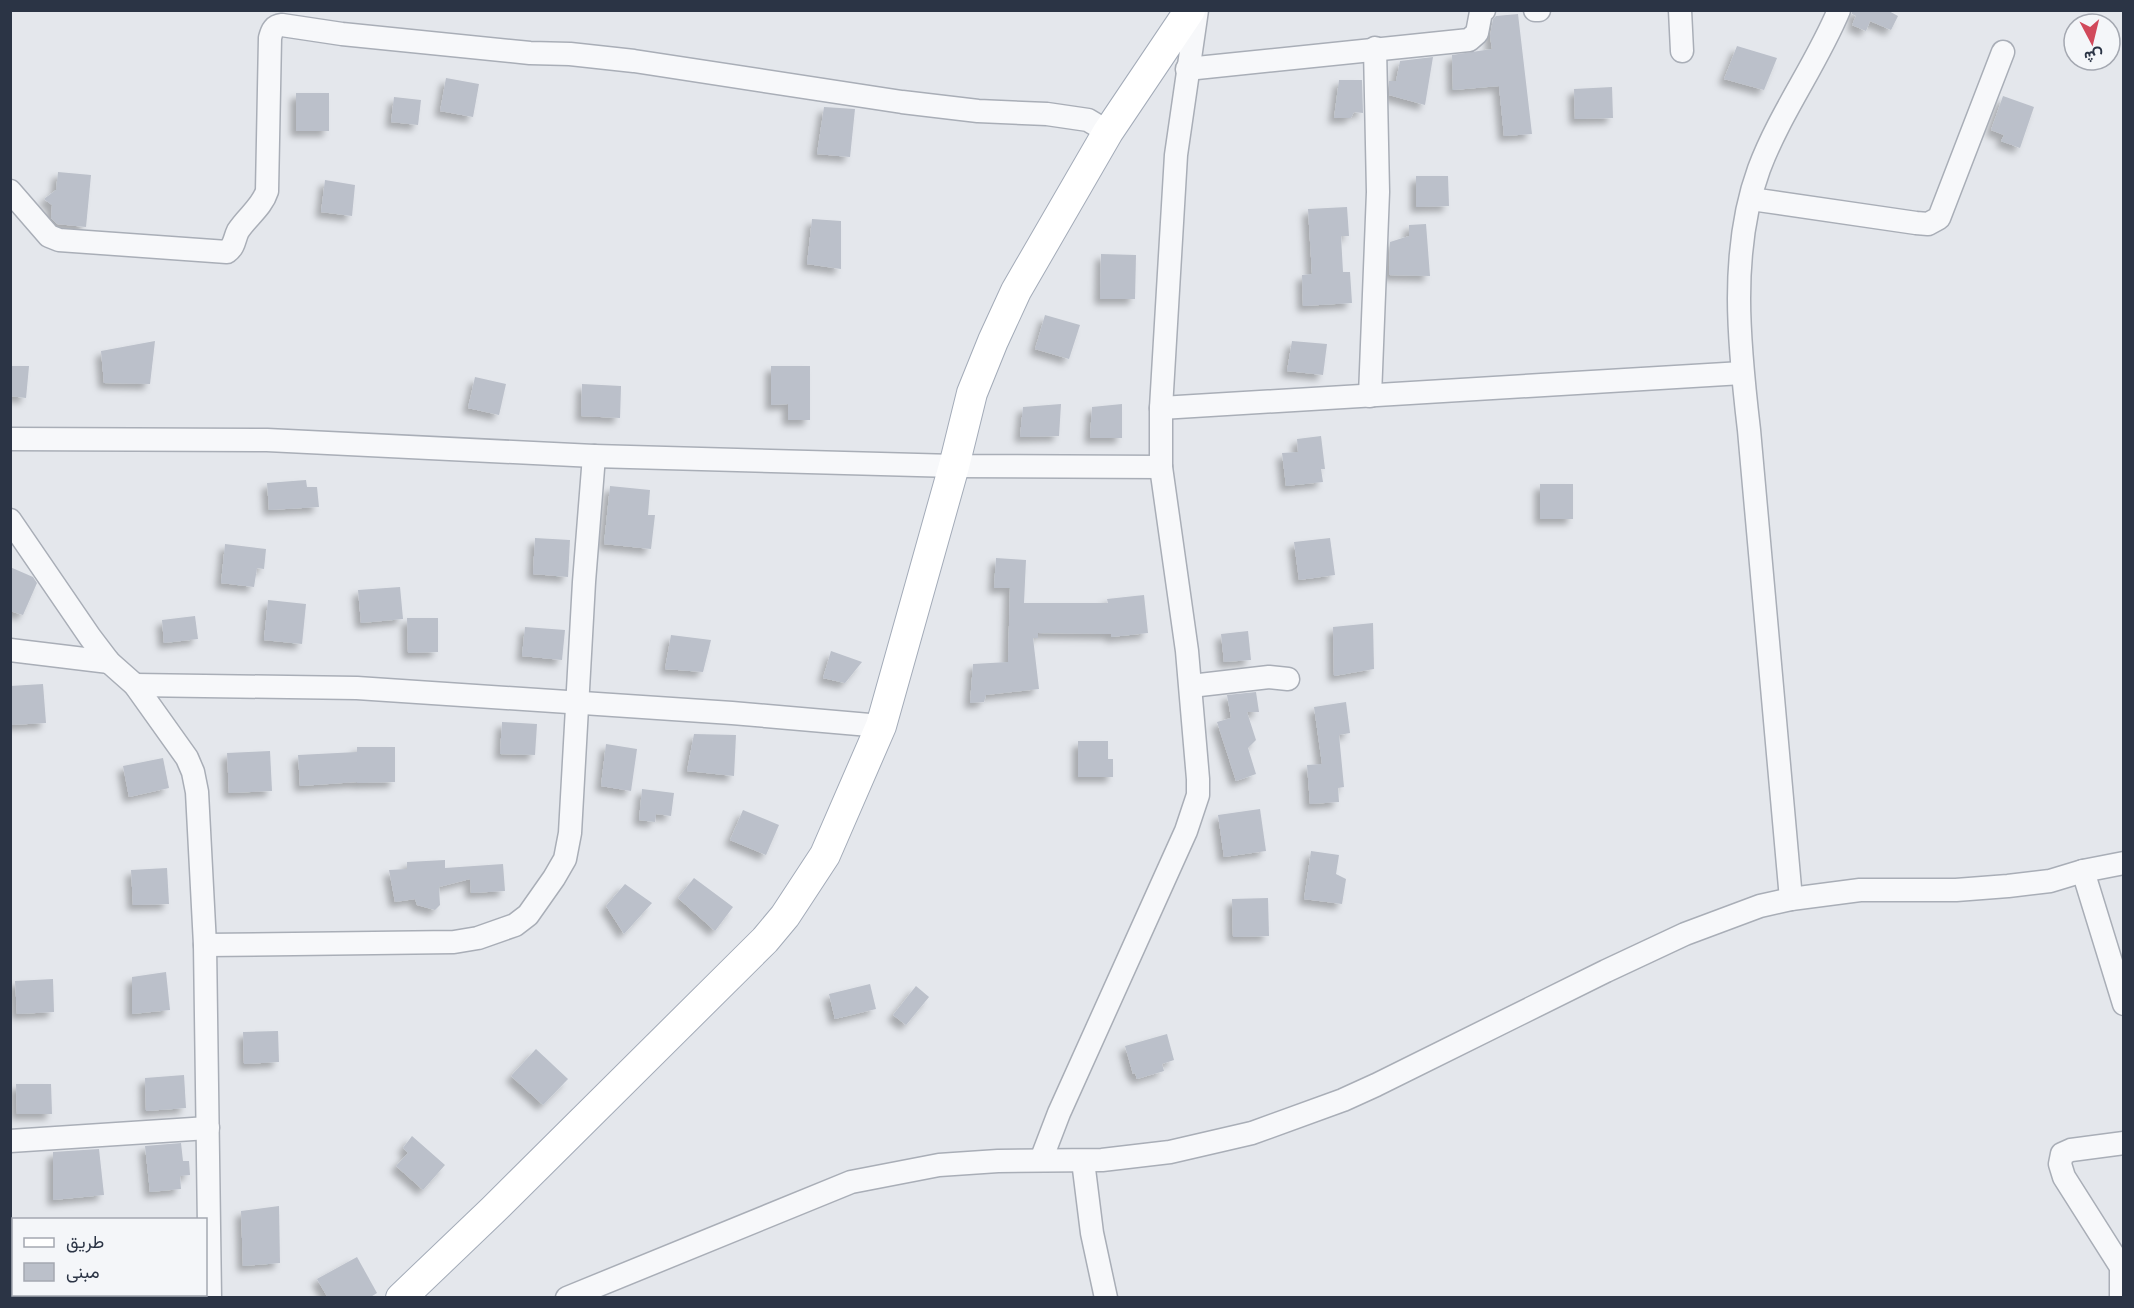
<svg xmlns="http://www.w3.org/2000/svg" width="2134" height="1308" viewBox="0 0 2134 1308" font-family="'Titillium Web',Vazirmatn,sans-serif">
	<style>
		.building { fill: #bbc0ca; filter: url(#shadow) }
		.lines { fill: none; stroke-linecap: round; stroke-linejoin: round }
		.minor-casing { stroke: #a9aeb7; stroke-width: 25 }
		.major-casing { stroke: #a3abb8; stroke-width: 32 }
		.minor { stroke: #f7f8fa; stroke-width: 22 }
		.major { stroke: #fff; stroke-width: 30 }
	</style>
	<defs>
		<filter id="shadow"><feDropShadow dx="-5.5" dy="5.5" stdDeviation="3" flood-color="#0004"/></filter>
	</defs>
	<rect width="100%" height="100%" fill="#e4e7ec"/>
	<g class="building">
		<path d="M1852,10H1887L1898,16L1891,30L1870,21L1866,31L1852,25L1856,16L1852,14Z"/>
		<path d="M1518,14L1532,134L1504,136L1499,86L1453,90L1452,55L1492,49L1490,36L1493,19L1496,16Z"/>
		<path d="M1737,46L1777,58L1764,90L1724,79Z"/>
		<path d="M1433,57L1425,105L1389,95V81H1396L1400,61Z"/>
		<path d="M446,78L479,84L473,117L440,111Z"/>
		<path d="M1339,80H1362L1363,113L1354,112L1351,118H1334Z"/>
		<path d="M1612,87L1613,118L1575,119L1574,89Z"/>
		<rect x="296" y="93" width="33" height="38"/>
		<path d="M2003,96L2034,107L2020,148L2001,141L2004,135L1991,130Z"/>
		<path d="M394,97L421,100L418,125L391,122Z"/>
		<path d="M824,107L855,109L850,157L817,154Z"/>
		<path d="M58,172L91,175L86,227L57,224L51,218L52,205L44,199L56,190Z"/>
		<path d="M1416,176H1448L1449,206L1416,207Z"/>
		<path d="M325,180L355,185L352,216L321,212Z"/>
		<path d="M1347,207L1349,236H1341L1343,272H1350L1352,303L1303,306L1302,275L1312,274L1308,209Z"/>
		<path d="M812,219L841,221V269L807,264Z"/>
		<path d="M1426,224L1430,276L1389,275L1390,242L1409,236V225Z"/>
		<path d="M1101,254L1136,255L1135,299H1100Z"/>
		<path d="M1045,315L1080,325L1069,359L1035,349Z"/>
		<path d="M155,341L150,384L104,383L101,351Z"/>
		<path d="M1292,341L1327,344L1323,375L1287,371Z"/>
		<path d="M10,366H29L26,398L10,396Z"/>
		<path d="M771,366H810V420H788V404L771,405Z"/>
		<path d="M475,377L506,384L499,415L468,408Z"/>
		<path d="M582,384L621,386L620,418L581,416Z"/>
		<path d="M1061,404L1059,436L1020,437L1023,407Z"/>
		<path d="M1122,404V438H1090L1092,407Z"/>
		<path d="M1321,436L1325,469H1321L1323,482L1286,486L1282,453L1298,452L1297,439Z"/>
		<path d="M306,480L307,487H317L319,507L269,510L267,483Z"/>
		<rect x="1540" y="484" width="33" height="35"/>
		<path d="M610,486L650,490L648,515H655L651,549L604,544Z"/>
		<path d="M535,538L570,540L568,577L533,574Z"/>
		<path d="M1330,538L1335,575L1299,580L1294,542Z"/>
		<path d="M225,544L266,549L264,569L257,568L254,587L221,583Z"/>
		<path d="M996,558L1026,560L1024,603H1108L1107,599L1144,595L1148,633L1111,637V634L1038,633V638H1033L1039,689L986,695L984,702L970,703L973,664L1008,662L1010,588H994Z"/>
		<path d="M10,567L33,577L37,583L23,615L10,611Z"/>
		<path d="M400,587L403,619L361,623L358,590Z"/>
		<path d="M268,600L306,604L302,644L264,640Z"/>
		<path d="M195,616L198,639L164,643L162,620Z"/>
		<path d="M407,618H438V652L408,653Z"/>
		<path d="M1373,623L1374,669L1334,676L1333,627Z"/>
		<path d="M525,627L565,630L562,660L522,656Z"/>
		<path d="M1248,631L1251,660L1224,662L1221,634Z"/>
		<path d="M671,635L711,640L703,672L665,669Z"/>
		<path d="M831,651L862,662L845,683L823,678Z"/>
		<path d="M43,684L46,723L10,725V686Z"/>
		<path d="M1256,692L1259,712H1247L1256,740L1248,748L1256,774L1236,781L1217,722L1231,718L1227,695Z"/>
		<path d="M1346,702L1350,733L1339,735L1344,787L1338,788L1339,802L1310,804L1307,765L1322,764L1314,707Z"/>
		<path d="M502,722L537,724L535,755L500,754Z"/>
		<path d="M694,734L736,735L734,776L687,771Z"/>
		<path d="M1078,741H1108V759H1113V777H1078Z"/>
		<path d="M606,744L637,749L631,791L601,786Z"/>
		<path d="M357,747H395V782L357,783V782L300,786L298,755L357,752Z"/>
		<path d="M270,751L272,791L229,793L227,753Z"/>
		<path d="M163,758L169,788L129,797L123,766Z"/>
		<path d="M642,789L674,793L671,816L656,814L655,822L639,820Z"/>
		<path d="M1260,809L1266,851L1224,857L1218,815Z"/>
		<path d="M743,810L779,825L766,855L730,840Z"/>
		<path d="M1311,851L1339,855L1336,874L1346,879L1342,904L1304,899Z"/>
		<path d="M445,860V868L503,864L505,891L471,893L470,879L439,887L440,905L435,910L417,905L415,899L395,902L389,870L407,869V862Z"/>
		<path d="M167,868L169,904L133,905L131,870Z"/>
		<path d="M694,878L733,907L715,931L678,898Z"/>
		<path d="M625,884L652,903L624,934L606,906Z"/>
		<path d="M1268,898L1269,936L1233,937L1232,899Z"/>
		<path d="M166,972L170,1010L132,1014V977Z"/>
		<path d="M53,979L54,1012L17,1014L15,981Z"/>
		<path d="M870,984L876,1009L835,1019L829,994Z"/>
		<path d="M916,986L929,997L906,1025L893,1015Z"/>
		<path d="M278,1031L279,1062L244,1064L243,1032Z"/>
		<path d="M1167,1034L1174,1060L1162,1064L1164,1071L1137,1079L1135,1073L1133,1074L1125,1046Z"/>
		<path d="M536,1049L568,1079L543,1105L511,1076Z"/>
		<path d="M184,1075L186,1108L146,1111L145,1078Z"/>
		<path d="M16,1084H51L52,1114H17Z"/>
		<path d="M412,1136L445,1165L423,1190L396,1166L408,1153L403,1148Z"/>
		<path d="M181,1143L183,1161H189L190,1175L180,1176L181,1189L150,1192L145,1146Z"/>
		<path d="M99,1149L104,1195L53,1200V1152Z"/>
		<path d="M279,1206L280,1263L243,1266L241,1211Z"/>
		<path d="M357,1257L377,1293L369,1298H328L317,1279Z"/>
	</g>
	<g class="lines">
		<g class="minor-casing">
			<g id="minor">
				<path d="M1535,10H1539"/>
				<path d="M1680,10L1682,51"/>
				<path d="M1187,69L1469,40L1477,33L1481,12L1484,10"/>
				<path d="M10,191L49,236L59,240L227,252C235,246 234,239 238,231C247,217 262,207 267,191L270,38C272,30 274,26 282,25L342,34L530,53L570,54L634,61L902,102L978,111L1047,114L1088,120L1108,132"/>
				<path d="M1751,199L1916,223L1928,224L1939,218L2003,52"/>
				<path d="M1370,396L1378,192L1375,48"/>
				<path d="M1161,408L1742,373"/>
				<path d="M10,439L267,440L594,456L954,466L1161,467"/>
				<path d="M10,520L90,637L109,662L135,685L187,758L193,772L197,792L205,945L210,1298"/>
				<path d="M10,650L109,662"/>
				<path d="M135,685L357,688L732,713L881,726"/>
				<path d="M1191,686L1269,677L1288,679"/>
				<path d="M2083,871L2124,1004"/>
				<path d="M1791,899L1749,430C1739,345 1729,251 1759,169C1780,113 1816,65 1839,10"/>
				<path d="M205,945L454,942L478,938L515,925L528,915L554,878L565,859L570,833L584,582L594,456"/>
				<path d="M10,1141L208,1128"/>
				<path d="M1041,1160L1059,1113L1186,831L1198,795V779L1187,651L1161,467V408L1176,155L1197,10"/>
				<path d="M1083,1161L1092,1233L1106,1298"/>
				<path d="M567,1298L851,1182L939,1165L998,1161L1102,1160L1170,1152L1252,1133L1343,1100L1376,1085L1606,971L1685,934L1760,906L1791,899L1860,890H1956L2008,886L2050,881L2083,871L2124,863"/>
				<path d="M2121,1298V1267L2064,1177L2060,1164L2062,1154L2071,1150L2124,1143"/>
			</g>
		</g>
		<g class="major-casing">
			<path id="major" d="M401,1298L493,1210L765,940L785,916L825,855L881,726L954,466L972,393L993,341L1016,291L1108,132L1190,10"/>
		</g>
		<use href="#minor" class="minor"/>
		<use href="#major" class="major"/>
	</g>
	<rect width="2134" height="1308" fill="none" stroke="#2b3445" stroke-width="24"/>
	<rect x="12" y="1218" width="195" height="78" fill="#f4f6f9" stroke="#a4a8b1" stroke-width="1.5"/>
	<rect x="24" y="1238" width="30" height="9" fill="#ffffff" stroke="#a4a8b1" stroke-width="1.5"/>
	<text x="66" y="1248" font-size="18" fill="#2b3445">طريق</text>
	<rect x="24" y="1263" width="30" height="18" fill="#bbc0ca" stroke="#a4a8b1" stroke-width="1.5"/>
	<text x="66" y="1278" font-size="18" fill="#2b3445">مبنى</text>
	<g transform="translate(2092 42) rotate(173)"><circle r="28" fill="#f4f6f9" stroke="#a4a8b1" stroke-width="1.5"/>
	<path d="M0-4.5L10 22L0 15L-10 22Z" fill="#d1495b"/>
	<text y="-9" font-size="16" font-weight="bold" text-anchor="middle" fill="#2b3445">ش</text>
	</g>
</svg>
